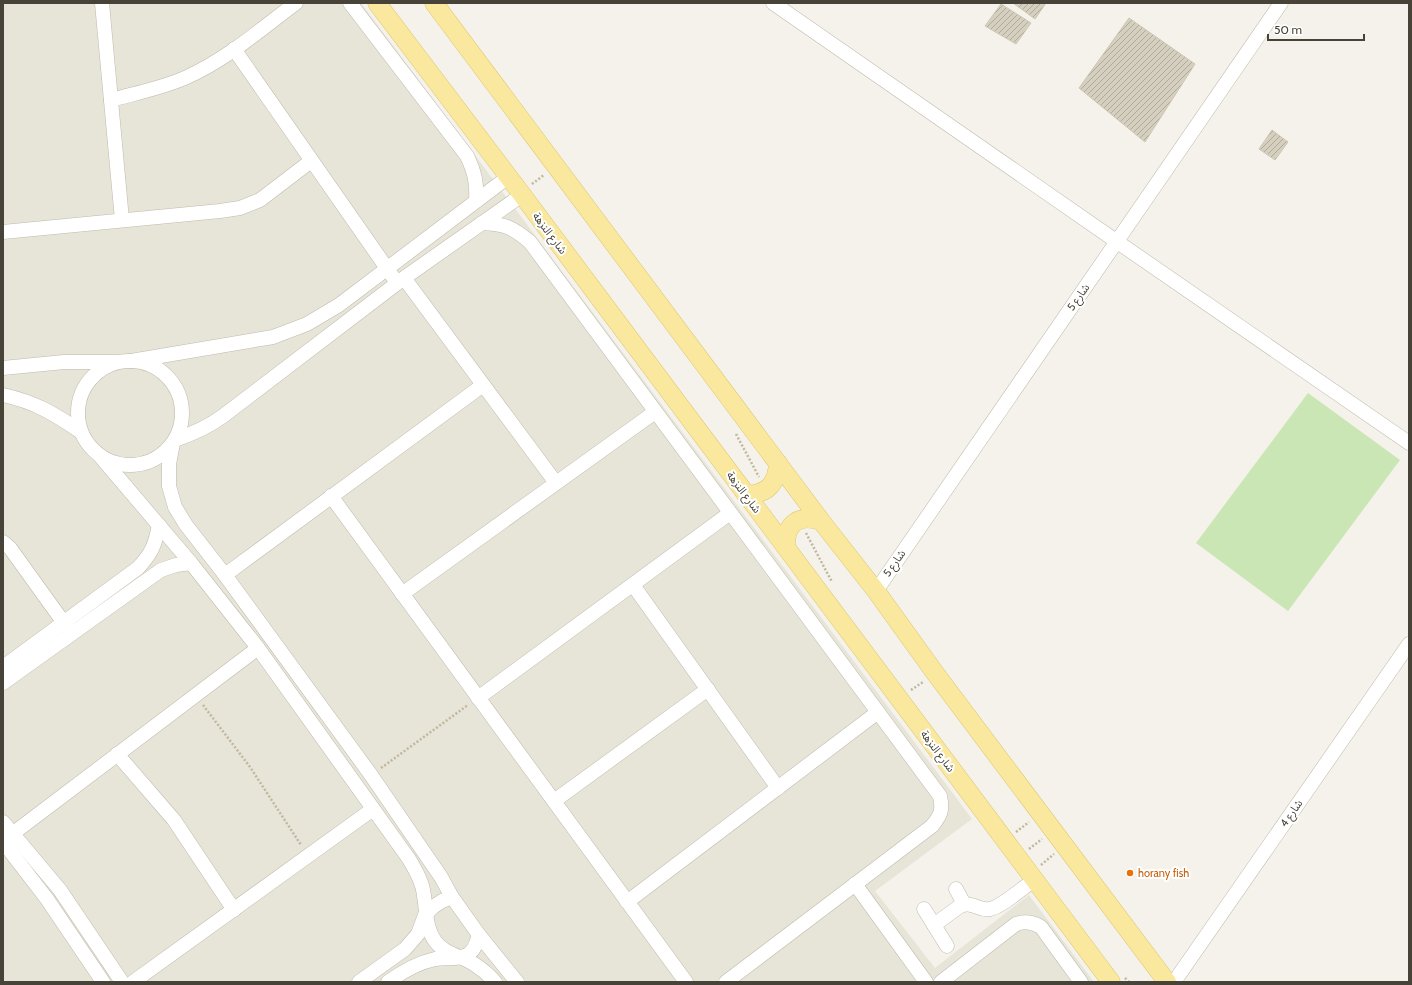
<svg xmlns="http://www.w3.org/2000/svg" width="1412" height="985" viewBox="0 0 1412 985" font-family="Cabin,'Noto Sans Arabic',sans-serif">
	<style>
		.residential { fill: #e7e4d8 }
		.green { fill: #cbe6b5 }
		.building { fill: url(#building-hatch); stroke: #cfc7b3 }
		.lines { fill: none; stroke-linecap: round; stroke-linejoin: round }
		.minor-casing { stroke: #bfbaac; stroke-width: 15 }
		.major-casing { stroke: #dec76e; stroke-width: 19 }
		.path { stroke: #c0b79e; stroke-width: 2.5; stroke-dasharray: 2 2; stroke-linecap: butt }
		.minor { stroke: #fff; stroke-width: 14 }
		.major { stroke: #f9e89e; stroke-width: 18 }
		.food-dot { fill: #e8710a; stroke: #fff; stroke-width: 1.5 }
		.labels { text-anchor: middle; stroke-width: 4; stroke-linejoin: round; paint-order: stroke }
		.street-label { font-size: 11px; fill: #474338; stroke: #fff }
		.food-label { font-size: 11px; fill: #c56008; stroke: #fff; text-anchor: start }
	</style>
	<defs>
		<pattern id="building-hatch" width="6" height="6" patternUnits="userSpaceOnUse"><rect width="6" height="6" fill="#d5cfbf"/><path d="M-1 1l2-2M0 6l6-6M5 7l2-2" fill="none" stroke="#afaa9c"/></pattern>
	</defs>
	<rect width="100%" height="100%" fill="#f4f2ea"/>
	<path class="residential" d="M3,3H361L972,819L875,891L935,968L1029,895L1094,982H3Z"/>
	<path class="green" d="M1308,393L1400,460L1288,611L1196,543Z"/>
	<g class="building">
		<path d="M1013,3H1046L1035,19Z"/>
		<path d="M1001,4L1031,23L1016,44L985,26Z"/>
		<path d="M1129,18L1195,64L1145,142L1079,88Z"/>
		<path d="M1272,130L1288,142L1275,160L1259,149Z"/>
	</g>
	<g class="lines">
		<g class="minor-casing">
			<g id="minor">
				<path d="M102,3L122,220"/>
				<path d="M350,3L467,156C475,173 477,183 476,201"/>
				<path d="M773,3L1116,241L1409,443"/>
				<path d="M234,49L393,277"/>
				<path d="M111,100C136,93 163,88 187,77C227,59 261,29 296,3"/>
				<path d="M482,223C505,224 512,227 530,242L940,796C943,810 941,815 932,826L726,982"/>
				<path d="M3,232L220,211L240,208L260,200L311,161"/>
				<path d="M404,278L556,483"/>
				<path d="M131,361L273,337L307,324L339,305L508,177"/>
				<circle cx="130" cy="413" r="52"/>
				<path d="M3,368L64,362H115"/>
				<path d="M3,395C35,402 55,414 81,432"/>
				<path d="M175,440C192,434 208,427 223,416L404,278L522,195"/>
				<path d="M173,443L169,464V486L175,507L186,525L225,575L371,775L441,877L452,897L479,935L517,982"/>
				<path d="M100,456L191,563L258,648L409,859C416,871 423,883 424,896C427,912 425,927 435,941C444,954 461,956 474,964C482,969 489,975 495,982"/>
				<path d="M331,496L686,982"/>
				<path d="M3,542L10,548L69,630"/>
				<path d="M225,575L483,385"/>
				<path d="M633,585L778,788"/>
				<path d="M876,591L1281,3"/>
				<path d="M402,594L655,412"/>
				<path d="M3,667L138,568C152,553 155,545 159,525"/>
				<path d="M3,683L161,570L176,565L191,563"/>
				<path d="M478,698L730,513"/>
				<path d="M117,754L174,820L234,910"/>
				<path d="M554,801L708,689"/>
				<path d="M3,822L60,890L122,982"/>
				<path d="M3,841L258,648"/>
				<path d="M3,842L47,899L103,982"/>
				<path d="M855,884L926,982"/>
				<path d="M956,889L964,904"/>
				<path d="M627,902L878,712"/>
				<path d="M924,909L947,946"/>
				<path d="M934,925L960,906C974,901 978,911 990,909C1001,907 1024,887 1034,880"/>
				<path d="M133,982L373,809"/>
				<path d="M359,982L405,949L418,934L425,915L433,907L442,901L452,897"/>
				<path d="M388,982C403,971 417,963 435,959C446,957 459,960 469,954C475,949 477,942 479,935"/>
				<path d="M941,982L1016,924C1026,921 1032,922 1041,927L1081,982"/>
				<path d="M1174,982L1409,644"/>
			</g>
		</g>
		<g class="major-casing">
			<g id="major">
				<path d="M377,3L520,192L1111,982"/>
				<path d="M434,3L821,521L876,591L935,673L1167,982"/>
				<path d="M746,495C767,494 777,484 778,463"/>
				<path d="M786,547C785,523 799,514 821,521"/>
			</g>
		</g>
		<g class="path">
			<path d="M532,184L544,175"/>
			<path d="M736,434L759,477"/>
			<path d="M806,533L832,582"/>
			<path d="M911,690L923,682"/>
			<path d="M203,705L250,767L301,845"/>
			<path d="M381,768L468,705"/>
			<path d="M1016,832L1029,822"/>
			<path d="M1029,849L1042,839"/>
			<path d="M1041,865L1054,854"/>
			<path d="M1125,978L1129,982"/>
		</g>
		<use href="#minor" class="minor"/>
		<use href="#major" class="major"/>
	</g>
	<circle class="food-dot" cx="1130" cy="873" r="4"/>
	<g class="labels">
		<g class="street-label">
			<text transform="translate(550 233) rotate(53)" y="4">شارع النزهة</text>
			<text transform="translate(1078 297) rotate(-55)" y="4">شارع 5</text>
			<text transform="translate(744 492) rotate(53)" y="4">شارع النزهة</text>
			<text transform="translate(894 563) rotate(-55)" y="4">شارع 5</text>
			<text transform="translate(938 751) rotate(53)" y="4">شارع النزهة</text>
			<text transform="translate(1291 813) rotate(-55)" y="4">شارع 4</text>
		</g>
		<g class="food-label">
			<text x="1138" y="877">horany fish</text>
		</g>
	</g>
	<rect width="1412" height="985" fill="none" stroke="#474338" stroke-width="8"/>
	<path d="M1268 34v6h96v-6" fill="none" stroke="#474338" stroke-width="2"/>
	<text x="1274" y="34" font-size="12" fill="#474338" stroke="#ffffff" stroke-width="3" paint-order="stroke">50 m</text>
</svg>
